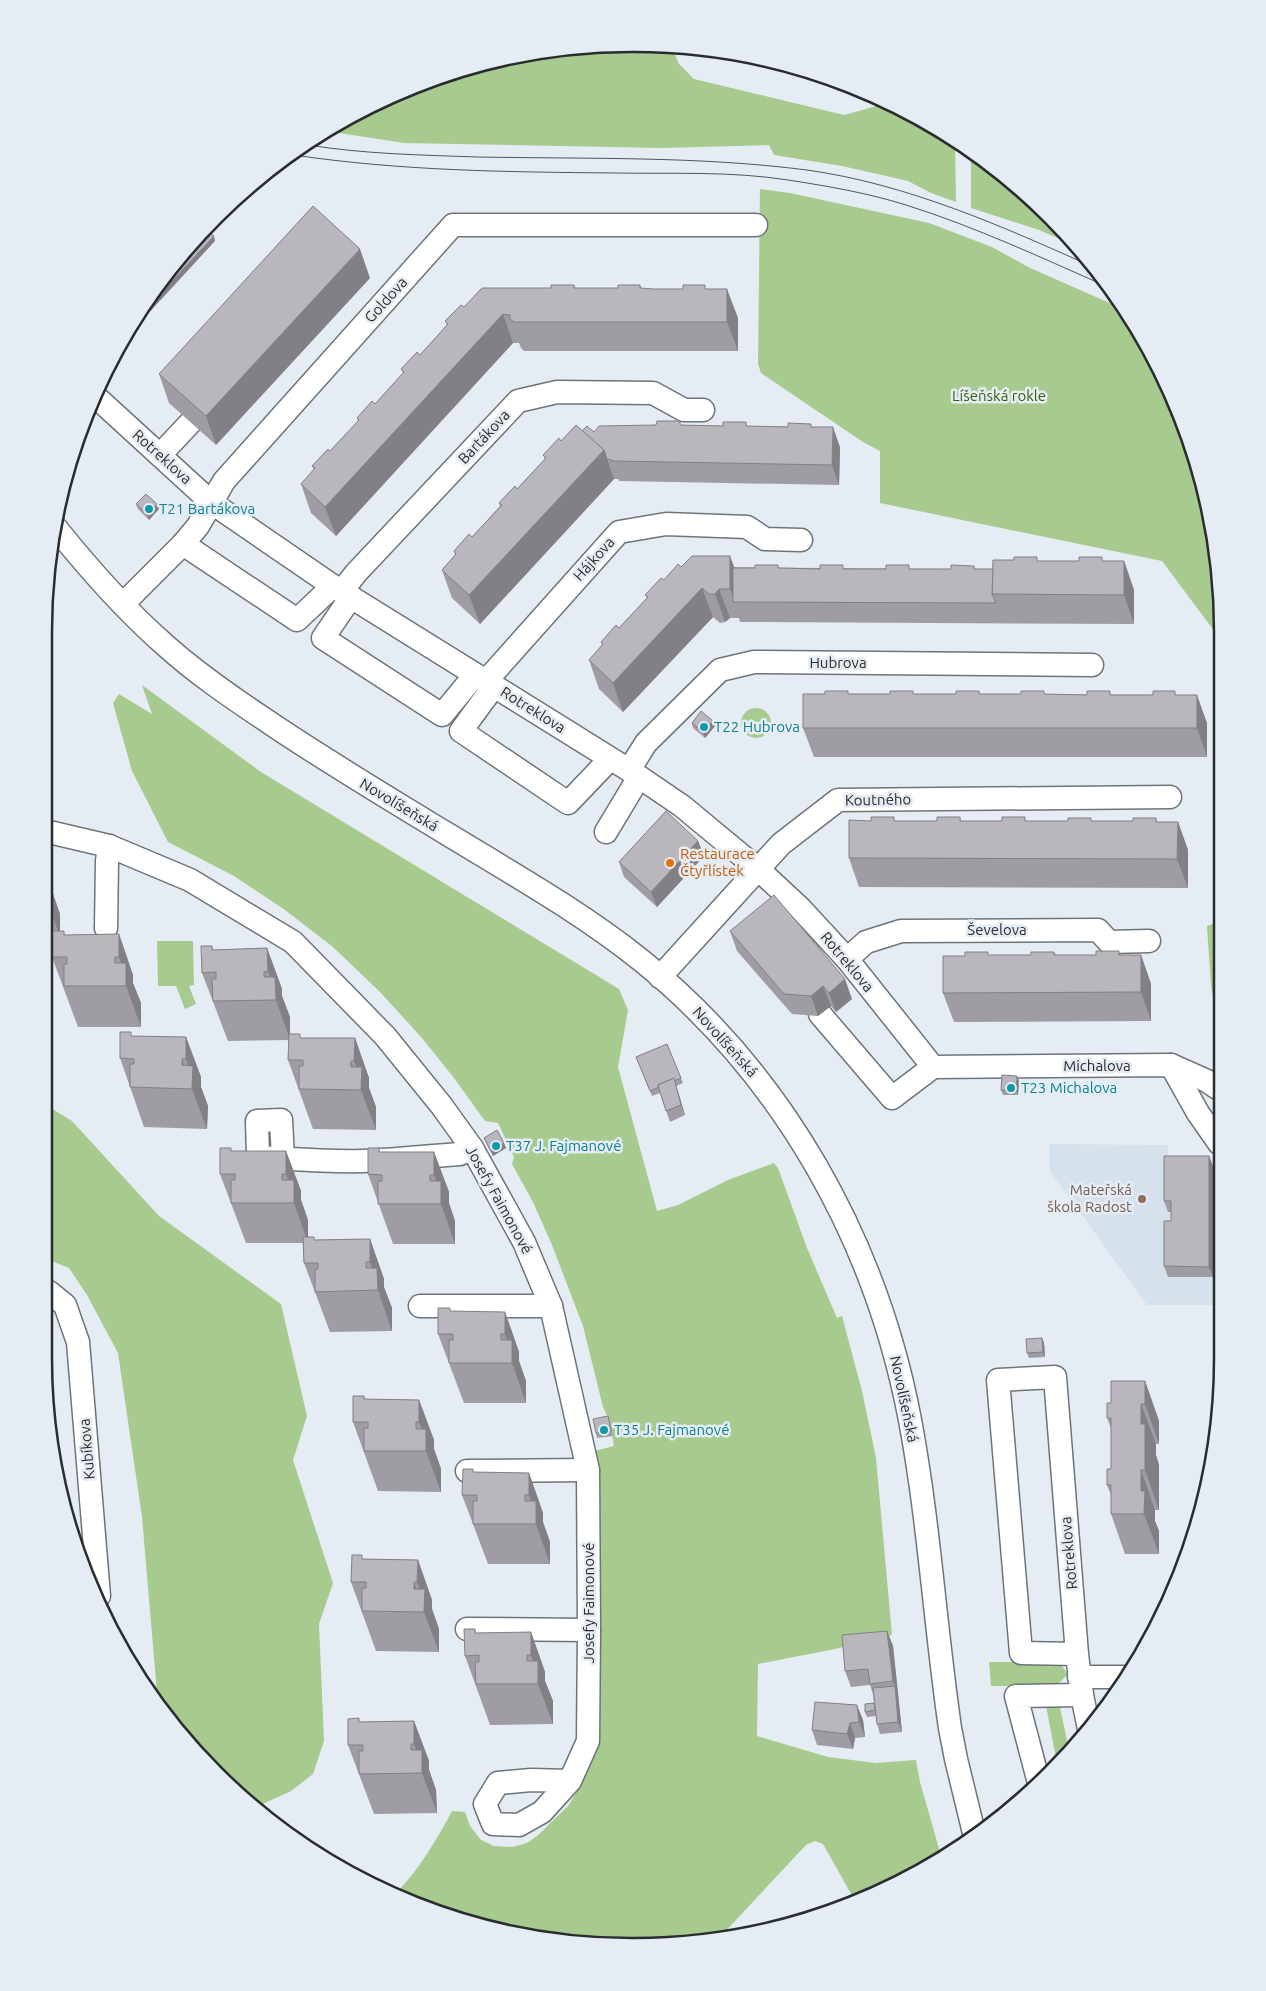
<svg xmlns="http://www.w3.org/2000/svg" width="1266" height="1991" viewBox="0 0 1266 1991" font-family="Ubuntu,sans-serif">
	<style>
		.built { fill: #d5e2ee }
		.green { fill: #a7cb8e }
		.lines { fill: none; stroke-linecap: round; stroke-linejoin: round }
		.minor-casing { stroke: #6e757a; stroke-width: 25 }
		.minor { stroke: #fff; stroke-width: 22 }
		.tram { stroke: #525659; stroke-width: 1 }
		.wall { fill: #9f9da3 }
		.shaded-wall { fill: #827f85 }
		.building { fill: #b9b6be; stroke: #827f85 }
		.culture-dot { fill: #0f9aa8; stroke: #e5ecf3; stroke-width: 2 }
		.food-dot { fill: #e8710a; stroke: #e5ecf3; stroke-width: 2 }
		.education-dot { fill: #8d6e63; stroke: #e5ecf3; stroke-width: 2 }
		.labels { text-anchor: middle; stroke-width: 5; stroke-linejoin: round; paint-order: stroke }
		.street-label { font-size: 15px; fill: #2a2d2f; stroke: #e5ecf3 }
		.park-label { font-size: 15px; fill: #375e0d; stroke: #e5ecf3 }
		.culture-label { font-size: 15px; fill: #0d838f; stroke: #e5ecf3; text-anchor: start }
		.food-label { font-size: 15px; fill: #c56008; stroke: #e5ecf3; text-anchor: start }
		.education-label { font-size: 15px; fill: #785e54; stroke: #e5ecf3; text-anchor: end }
		.rim { fill: none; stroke: #2a2d2f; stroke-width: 2.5 }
	</style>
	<rect width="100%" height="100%" fill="#e5ecf3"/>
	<path class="built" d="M1049,1144L1168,1145V1166H1213L1214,1305H1147L1050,1171Z"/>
	<g class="green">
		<path d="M671,45L679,64L694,79L844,115L888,103L894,105L955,143L956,202L931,193L908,181L842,166L774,155L769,145L662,148L404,143L326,131L339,123L444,75L556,49Z"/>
		<path d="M971,153L992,166L1069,243L1039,230L971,208Z"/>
		<path d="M760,189L790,193L929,223L992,247L1028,267L1121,308L1161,372L1202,480L1221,594V640L1162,561L880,503V451L863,442L761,373L758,364Z"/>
		<path d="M142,685L261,772L619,989L628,1010L618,1067L657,1211L678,1205L728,1180L774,1163L778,1168L807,1248L837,1318L842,1316L862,1391L876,1458L892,1635L835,1649L758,1664L757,1736L828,1757L876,1763L916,1760L920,1782L942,1859L893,1887L855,1901L823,1844L815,1841L806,1845L721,1936L633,1947L518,1936L443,1916L395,1894C419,1870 436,1841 452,1811L465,1812L470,1826L481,1840L494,1846L512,1847L527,1843L537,1836L568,1806L582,1783L589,1767L596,1741L598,1703L600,1523L595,1451L614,1446L610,1422L603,1407L583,1326L552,1245L533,1202L512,1164L514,1157L498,1123L485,1121L454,1078L422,1038L380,992L333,947L285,910L234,876L168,842L132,771L113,703L119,694L152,714Z"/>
		<circle cx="756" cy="723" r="15"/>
		<path d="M1220,921L1219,1030L1211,986L1207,926Z"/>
		<path d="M157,941H193L194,985L189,986L196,1004L185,1009L176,986H158Z"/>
		<path d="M49,1107L72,1121L159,1216L281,1304L307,1416L293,1460L333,1583L319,1624L324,1741L313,1774L291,1791L254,1808L216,1774L158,1704L142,1517L118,1353L87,1295L69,1268L49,1260Z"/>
		<path d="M989,1662H1050L1061,1665L1068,1674L1056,1686H991Z"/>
		<path d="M1045,1701L1059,1703L1069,1750L1057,1763Z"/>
	</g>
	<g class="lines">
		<g class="minor-casing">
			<g id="minor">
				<path d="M95,396L212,503L333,586L629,770L682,806L758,869L800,908L847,959L933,1067"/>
				<path d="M160,455L191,422"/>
				<path d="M56,528C89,569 125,610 165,645C196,673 231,697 267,721C326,761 388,798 449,835C515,875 582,913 642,961C784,1076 876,1241 910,1420C929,1521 935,1625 950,1728L956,1759L975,1837"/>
				<path d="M183,544L297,620L333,586"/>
				<path d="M342,591L356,573L518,401L557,392L653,393L684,410H703"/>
				<path d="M351,597L323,638L442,715L475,675"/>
				<path d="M123,604L183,544L198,526L224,481L453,225H756"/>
				<path d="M486,681L619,532L666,524L747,527L765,539L801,540"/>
				<path d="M494,686L461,731L568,803L610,759"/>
				<path d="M629,770L646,743L720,670L754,662L1092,665"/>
				<path d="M49,832L109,846L190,880L293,942L385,1036L441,1105L472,1148L524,1242L551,1306L588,1470L589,1630L588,1741L570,1781L542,1812L519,1825L493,1824L485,1804L498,1783L531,1780L570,1781"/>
				<path d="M606,832L639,777"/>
				<path d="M106,928L107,861L109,846"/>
				<path d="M847,959L866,942L901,931L1098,930L1109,942L1149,941"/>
				<path d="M660,977L781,844L838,800L1170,797"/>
				<path d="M820,1014L892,1098L933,1067"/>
				<path d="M1171,1065L1207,1081L1219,1089"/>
				<path d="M933,1067L1171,1065L1198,1113L1219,1143"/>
				<path d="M283,1159L281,1120L257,1121L258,1157C293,1159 328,1162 363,1161C395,1160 428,1156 460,1154L472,1148"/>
				<path d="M49,1292L65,1305L78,1342L99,1596"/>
				<path d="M420,1306H551"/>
				<path d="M467,1471L588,1470"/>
				<path d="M467,1629L589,1630"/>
				<path d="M1077,1654L1021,1653L998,1380L1055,1377L1077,1654L1082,1695L1089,1729"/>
				<path d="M1079,1677H1123"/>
				<path d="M1039,1783L1016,1696L1082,1695"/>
			</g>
		</g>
		<use href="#minor" class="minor"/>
		<g class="tram">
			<path d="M308,145C364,154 420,155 477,157C587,159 698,156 807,170C907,184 1002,226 1093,267"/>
			<path d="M294,155C401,171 508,172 616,173C673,174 731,171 788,180C827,186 868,193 906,205C976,227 1042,258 1108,287"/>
		</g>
	</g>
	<g class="wall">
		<path d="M370,278L216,445L169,403L159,374Z"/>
		<path d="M574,285L575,288H618L640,285L642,289H707L738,318V351H524L521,348L519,343H513L336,536L311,513L301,484L314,470L312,466L330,451L358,422L357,418L375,404L403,373L401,369L420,355L447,325L445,321L464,307L551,288Z"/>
		<path d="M746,422L747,426L812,427L840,447L839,485L619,481L618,479H614L480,624L452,598L442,570L455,555L454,551L472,537L500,506L499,503L517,489L545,459L543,455L561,441L582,431L594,432L681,425L723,426Z"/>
		<path d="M136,504H157L159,509L149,520L138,509Z"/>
		<path d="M1039,561H1124L1134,590V624L740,622L739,618H730L725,622L720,623L713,617L623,712L599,689L589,660L602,646L601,642L619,628L647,598L645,595L681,567L951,569L974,566L975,569H993Z"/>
		<path d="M979,691L980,694L1177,695L1207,723V757H814L803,728L825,694H956Z"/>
		<path d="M713,721L715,726L705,738L693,728L692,723Z"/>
		<path d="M960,817L961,821H1133L1156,818L1157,822H1178L1188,850V888L859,887L849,858L895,821H937Z"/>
		<path d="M698,841L704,856L657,907L624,877L619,862Z"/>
		<path d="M49,874L53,885V894L60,914V931L65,935L119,934L133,975V983L141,1003V1027H78L52,957V937H49Z"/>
		<path d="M730,931L852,999L836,1012L831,1006L818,1016L792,1014L737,951Z"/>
		<path d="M212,946L213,950L267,948L282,989V996L290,1017V1034L301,1038H355L369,1078V1088L376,1107V1130L313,1129L288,1060L289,1040L228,1041L202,973Z"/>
		<path d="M1054,952L1056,955H1141L1151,984V1021L954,1022L943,993L989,955H1031Z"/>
		<path d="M132,1036L186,1037L201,1077V1087L208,1106L207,1129L144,1127L120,1058Z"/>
		<path d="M667,1044L683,1083L676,1086L685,1115L670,1122L660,1093L652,1096L636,1057Z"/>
		<path d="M1019,1081L1018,1095H1003L1001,1090Z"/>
		<path d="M484,1138L504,1143L506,1148L493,1156L486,1143Z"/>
		<path d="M379,1148L380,1152H434L449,1192V1203L455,1221V1244H393L368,1174Z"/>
		<path d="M232,1151H286L301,1191V1200L308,1220V1237L315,1240L370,1239L384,1279V1287L392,1308V1331L330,1332L304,1263L303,1243H246L220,1174Z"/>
		<path d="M1209,1156L1213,1166V1277H1168L1164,1266L1171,1221V1212H1168L1164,1201Z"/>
		<path d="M505,1312L519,1352V1361L526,1381V1403H464L438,1334Z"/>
		<path d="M1042,1338L1044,1343L1045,1357L1029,1358L1027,1353Z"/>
		<path d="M1145,1381L1159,1421V1444H1156V1455L1159,1465V1510H1155V1521L1159,1531V1554H1125L1111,1514V1495L1107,1485L1111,1469V1428L1107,1418L1111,1403Z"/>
		<path d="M364,1396L365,1399L419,1400L434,1440V1449L441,1469V1492L378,1491L353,1422Z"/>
		<path d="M608,1416L610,1422L613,1436L597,1438L596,1433Z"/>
		<path d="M475,1472L529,1473L543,1513V1522L550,1542V1564H488L462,1495Z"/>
		<path d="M364,1559L418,1560L432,1600V1609L439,1629V1652L376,1651L351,1582Z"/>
		<path d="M475,1629L476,1633L531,1632L545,1672V1681L553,1701V1724L490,1725L465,1656Z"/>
		<path d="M887,1631L893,1646L902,1732L880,1734L877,1724L876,1716L867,1717L865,1712L874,1703L873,1694L870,1685L851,1687L845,1671Z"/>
		<path d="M863,1720L865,1737L855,1738L853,1749L817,1745L812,1730Z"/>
		<path d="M414,1721L429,1761V1770L436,1790L437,1813L374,1814L348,1745L360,1722Z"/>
	</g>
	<g class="shaded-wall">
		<path d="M214,236L215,241L133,330L144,311Z"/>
		<path d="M360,249L370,278L216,445L206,416Z"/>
		<path d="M727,289L738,318V351L727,322Z"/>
		<path d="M503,314L513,343L336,536L325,507Z"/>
		<path d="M833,427L840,447L839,485L832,465Z"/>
		<path d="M604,450L614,479L480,624L469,595Z"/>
		<path d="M157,504L159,509L149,520L148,515Z"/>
		<path d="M730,556L741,585L735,602L730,589Z"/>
		<path d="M1124,561L1134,590V624L1124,595Z"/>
		<path d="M702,588L713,617L623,712L613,683Z"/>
		<path d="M719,589L730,618L725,622L715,594Z"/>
		<path d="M1197,695L1207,723V757L1197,728Z"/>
		<path d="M713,721L715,726L705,738L703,732Z"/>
		<path d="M1178,822L1188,850V888L1177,859Z"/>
		<path d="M698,841L704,856L657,907L651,892Z"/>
		<path d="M49,874L53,885V894L60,914V937L49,905Z"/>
		<path d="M119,934L133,975V983L141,1003V1027L126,986V978L119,957Z"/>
		<path d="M267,948L282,989V996L290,1017V1040L276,1000V993L268,971Z"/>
		<path d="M1141,955L1151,984V1021L1141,992Z"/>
		<path d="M845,979L852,999L836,1012L829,993Z"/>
		<path d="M823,986L831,1006L818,1016L811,996Z"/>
		<path d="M186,1037L201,1077V1087L208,1106L207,1129L192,1089L182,1065V1059L192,1088L193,1079L186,1059Z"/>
		<path d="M355,1038L369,1078V1088L376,1107V1130L361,1090L351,1067V1061L362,1089V1081L354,1061Z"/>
		<path d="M1017,1076L1019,1081L1018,1095L1016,1090Z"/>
		<path d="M674,1078L677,1088L685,1115L681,1105Z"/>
		<path d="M504,1143L506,1148L493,1156L491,1151Z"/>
		<path d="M286,1151L301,1191V1200L308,1220V1243L294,1203V1194L286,1174Z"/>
		<path d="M434,1152L449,1192V1203L455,1221V1244L441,1204V1194L434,1175Z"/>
		<path d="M1209,1156L1213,1166V1277L1209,1267Z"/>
		<path d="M370,1239L384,1279V1287L392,1308V1331L378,1290V1282L370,1262Z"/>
		<path d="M505,1312L519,1352V1361L526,1381V1403L512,1363V1354L505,1334Z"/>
		<path d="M1042,1338L1044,1343L1045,1357L1043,1352Z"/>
		<path d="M1145,1381L1159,1421V1444L1145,1404Z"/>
		<path d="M419,1400L434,1440V1449L441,1469V1492L426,1451V1442L419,1422Z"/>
		<path d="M1141,1404L1156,1444V1455L1159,1465V1510L1145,1470L1141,1424Z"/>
		<path d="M1141,1470L1155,1510V1521L1159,1531V1554L1144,1514L1141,1491Z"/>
		<path d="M529,1473L543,1513V1522L550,1542V1564L536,1524V1515L529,1495Z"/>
		<path d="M418,1560L432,1600V1609L439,1629V1652L424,1612L414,1589V1582L424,1611L425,1602L417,1582Z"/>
		<path d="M887,1631L893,1646L902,1732L898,1722L895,1686L893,1681Z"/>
		<path d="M531,1632L545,1672V1681L553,1701V1724L538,1684V1676L531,1655Z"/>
		<path d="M857,1705L863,1720L865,1737L859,1722Z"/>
		<path d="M414,1721L429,1761V1770L436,1790L437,1813L422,1773V1765L414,1744Z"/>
		<path d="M850,1723L855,1738L853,1749L847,1734Z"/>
	</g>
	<g class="building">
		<path d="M313,206L360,249L206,416L159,374Z"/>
		<path d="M207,230L214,236L144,311L166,274Z"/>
		<path d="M551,285H574V288H618V285H640V288L654,289H683V285H705V289H727V322H514L510,319V315L503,314L325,507L301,484L315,468L312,466L328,449L330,451L359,420L357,418L372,401L375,404L404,372L401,369L417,352L420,355L448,324L445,321L461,305L464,307L482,288H551Z"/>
		<path d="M657,421H680V425L723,426V422H746V426L788,427V423L811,424V427H833L832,465L612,461V460L607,459L604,450L582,431L587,426L594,432L599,426L656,425Z"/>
		<path d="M576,425L604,450L469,595L442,570L456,554L454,551L469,534L472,537L502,505L499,503L515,486L517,489L546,458L543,455L559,438L561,441Z"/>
		<path d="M146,494L157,504L148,515L136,504Z"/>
		<path d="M692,556H730V589H719L715,594H709L702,588L613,683L589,660L603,644L601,642L616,625L619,628L648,597L645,595L661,578L664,580L678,564L681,567Z"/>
		<path d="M1014,557H1037V561H1079V557H1102V561H1124V595L992,594L993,560H1014Z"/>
		<path d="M755,565H778V568L820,569V565H843V569H886V565H909V569H951V565L974,566V569H993L992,594L996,603L733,602V568H755Z"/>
		<path d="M825,691H848V694H890V691H913V694H956V691H979V694H1021V691H1044V694L1087,695V691H1110V695H1153V691H1175V695H1197V728H803V694H825Z"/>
		<path d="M701,711L713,721L703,732L692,723Z"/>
		<path d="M666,811L698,841L651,892L619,862Z"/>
		<path d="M871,817H894V821H937V817H960V821H1002V817H1025V821H1068V818H1091V821H1133V818H1156V822H1178L1177,859L849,858V820L871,821Z"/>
		<path d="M774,895L845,979L829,993L823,986L811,996L784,994L730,931Z"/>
		<path d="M52,931H64V935L119,934V957H115V963H126V986H64V964H67V957H52Z"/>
		<path d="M201,946H212V950L267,948L268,971L264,972V977H275L276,1000L213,1001L212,979H216V972L202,973Z"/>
		<path d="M1096,951H1119V955H1141V992L943,993V956H965V952H988V955H1031V952H1054V955H1096Z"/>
		<path d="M120,1032H131V1036L186,1037V1059H182V1065L193,1066L192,1089L130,1087V1064H134V1059L120,1058Z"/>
		<path d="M289,1034H300V1038H355L354,1061H351V1067H362L361,1090L299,1089V1066H303V1060H288Z"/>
		<path d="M667,1044L681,1078L674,1081V1078L658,1085L659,1087L650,1091L636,1057Z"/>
		<path d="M1002,1075L1017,1076L1016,1090H1001Z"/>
		<path d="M674,1078L681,1105L666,1111L658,1085Z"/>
		<path d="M497,1130L504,1143L491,1151L484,1138Z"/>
		<path d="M220,1148H231V1151H286V1174H282V1180H294V1203H231V1180H235V1174H220Z"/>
		<path d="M368,1148H379V1152H434V1175H430V1181H441V1204H378V1181H382V1175L368,1174Z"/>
		<path d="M1164,1156H1209V1267L1164,1266V1221H1171V1201H1164Z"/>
		<path d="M303,1237H314V1240L370,1239V1262H366V1268H377L378,1290L315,1292V1269H318V1263H304Z"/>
		<path d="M438,1308H450V1311L505,1312V1334H501V1340H512V1363H449V1340H453V1334H438Z"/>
		<path d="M1042,1338L1043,1352L1027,1353L1026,1339Z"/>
		<path d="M1111,1381H1145V1404H1141V1424H1145V1470H1141V1491H1145L1144,1514H1111V1485H1107V1469H1111V1418H1107V1403H1111Z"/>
		<path d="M353,1396H364V1399L419,1400V1422H416V1429H426V1451H364V1428H368V1422H353Z"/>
		<path d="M608,1416L611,1431L596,1433L593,1419Z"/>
		<path d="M463,1469H473V1472L529,1473V1495H525V1501H536V1524H473V1501H477V1495H462Z"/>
		<path d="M1183,1545H1188L1183,1561Z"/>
		<path d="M352,1555H362V1559L418,1560L417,1582H414V1589H425L424,1612L362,1611V1588H366V1582H351Z"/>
		<path d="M464,1629H475V1633L531,1632V1655H527V1661H538V1684H476L475,1662H479V1655L465,1656Z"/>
		<path d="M887,1631L893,1681L870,1684L868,1669L845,1671L842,1635Z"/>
		<path d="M895,1686L898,1722L877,1724L873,1688Z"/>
		<path d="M815,1702L857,1705L859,1722L850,1723L847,1734L812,1730Z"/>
		<path d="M874,1703L875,1710L865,1712V1704Z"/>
		<path d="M359,1718V1722L414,1721V1744H411V1750H422V1773L359,1774V1751H363V1745H348V1719Z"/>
	</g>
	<g class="culture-dot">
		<circle cx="149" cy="509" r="5"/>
		<circle cx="704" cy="727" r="5"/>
		<circle cx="1011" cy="1088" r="5"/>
		<circle cx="496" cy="1146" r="5"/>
		<circle cx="604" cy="1430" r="5"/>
	</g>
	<circle class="food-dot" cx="670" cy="863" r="5"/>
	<circle class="education-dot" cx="1142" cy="1199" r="5"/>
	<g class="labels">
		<g class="street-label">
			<text transform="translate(386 300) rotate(-48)" y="5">Goldova</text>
			<text transform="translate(484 437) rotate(-47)" y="5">Bartákova</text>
			<text transform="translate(162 457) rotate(42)" y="5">Rotreklova</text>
			<text transform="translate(594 559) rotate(-48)" y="5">Hájkova</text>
			<text x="838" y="668">Hubrova</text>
			<text transform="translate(533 710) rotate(32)" y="5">Rotreklova</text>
			<text transform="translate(878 800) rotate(-1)" y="5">Koutného</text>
			<text transform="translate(399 805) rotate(31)" y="5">Novolíšeňská</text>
			<text x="997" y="935">Ševelova</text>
			<text transform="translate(847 962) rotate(50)" y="5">Rotreklova</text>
			<text transform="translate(725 1042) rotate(48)" y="5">Novolíšeňská</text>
			<text x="1097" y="1071">Michalova</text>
			<text transform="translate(499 1200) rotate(61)" y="5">Josefy Faimonové</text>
			<text transform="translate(904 1399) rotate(78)" y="5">Novolíšeňská</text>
			<text transform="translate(87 1449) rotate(-95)" y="5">Kubíkova</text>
			<text transform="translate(1069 1553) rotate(-95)" y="5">Rotreklova</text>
			<text transform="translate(589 1603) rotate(-90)" y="5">Josefy Faimonové</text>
		</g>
		<g class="park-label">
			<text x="999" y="401">Líšeňská rokle</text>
		</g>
		<g class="culture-label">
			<text x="159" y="514">T21 Bartákova</text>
			<text x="714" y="732">T22 Hubrova</text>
			<text x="1021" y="1093">T23 Michalova</text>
			<text x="506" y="1151">T37 J. Fajmanové</text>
			<text x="614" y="1435">T35 J. Fajmanové</text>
		</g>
		<g class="food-label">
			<text x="680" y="859">Restaurace<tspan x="680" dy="17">Čtyřlístek</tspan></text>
		</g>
		<g class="education-label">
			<text x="1132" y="1195">Mateřská<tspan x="1132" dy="17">škola Radost</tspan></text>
		</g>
	</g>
	<path d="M0 0H1266V1991H0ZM632 52H634A580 580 0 0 1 1214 632V1358A580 580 0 0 1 634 1938H632A580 580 0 0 1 52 1358V632A580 580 0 0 1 632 52Z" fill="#e5ecf3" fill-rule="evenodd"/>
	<path class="rim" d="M632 52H634A580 580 0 0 1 1214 632V1358A580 580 0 0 1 634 1938H632A580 580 0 0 1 52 1358V632A580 580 0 0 1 632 52Z"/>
</svg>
